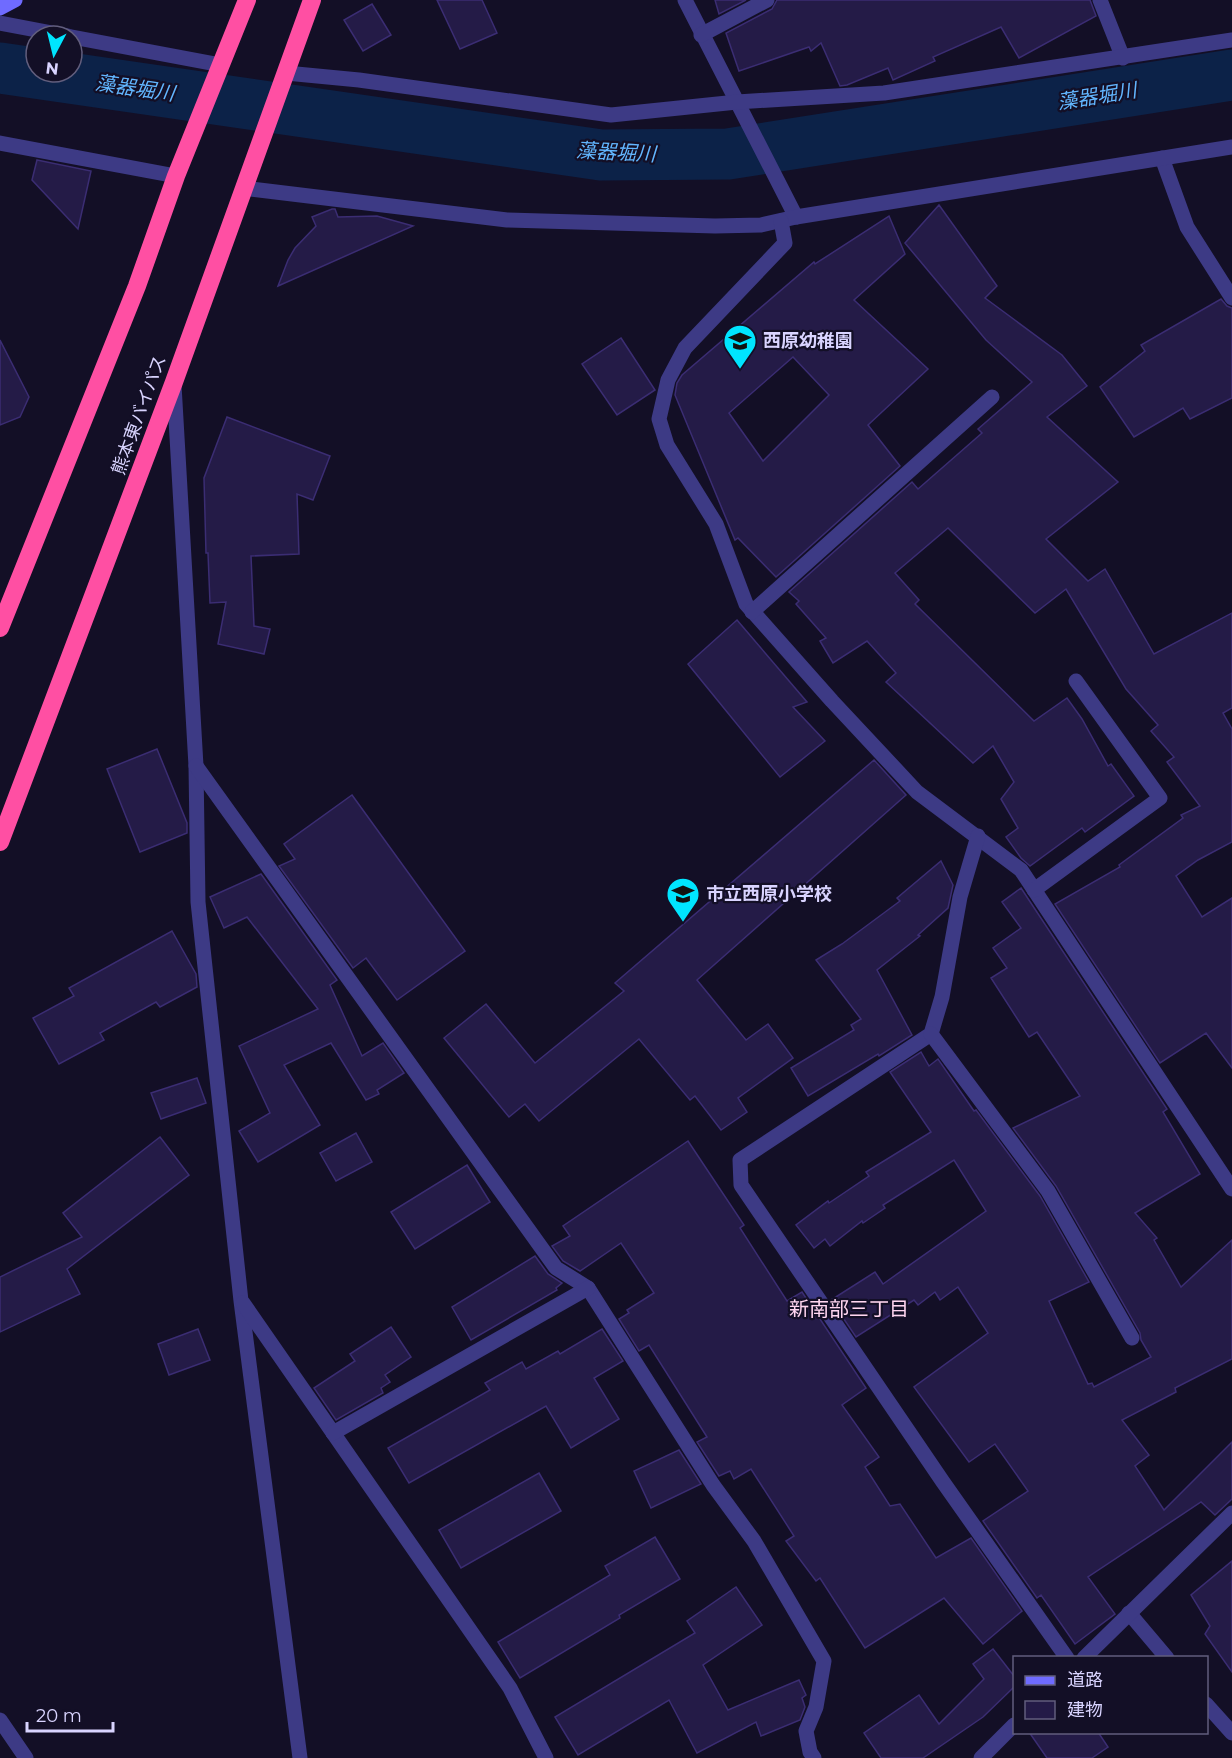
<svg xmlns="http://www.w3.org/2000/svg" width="1232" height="1758" viewBox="0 0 1232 1758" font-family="Montserrat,'Noto Sans JP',sans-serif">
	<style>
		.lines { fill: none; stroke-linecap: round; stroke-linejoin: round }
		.river { stroke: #0c2248; stroke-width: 51 }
		.building { fill: #241b47; stroke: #3b2d73; stroke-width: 1.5; fill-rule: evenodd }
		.street { stroke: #3d3a85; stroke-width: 15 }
		.secondary { stroke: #6f6bff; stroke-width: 15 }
		.highway { stroke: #ff4fa3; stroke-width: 18 }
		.labels { text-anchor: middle; stroke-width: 4.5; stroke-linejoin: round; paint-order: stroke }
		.poi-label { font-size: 18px; font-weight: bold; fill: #d9d4ff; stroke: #130f26; text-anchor: start }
		.street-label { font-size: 18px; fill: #d9d4ff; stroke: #130f26 }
		.water-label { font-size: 20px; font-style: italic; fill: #62b6ff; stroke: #130f26 }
		.neighbourhood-label { font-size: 20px; fill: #ffd6f0; stroke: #130f26 }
	</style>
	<rect width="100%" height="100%" fill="#130f26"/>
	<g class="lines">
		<path class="river" d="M0,68L601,155L728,154L1232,75"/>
	</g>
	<g class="building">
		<path d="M437,0H482L497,33L460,49Z"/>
		<path d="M715,0H746L719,14Z"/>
		<path d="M777,0H1090L1096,16L1019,58L1001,27L933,57L935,61L893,80L888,68L847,85L840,86L821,43L811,51L809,47L739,71L726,33L772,9Z"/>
		<path d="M372,4L391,35L363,51L344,20Z"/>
		<path d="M37,160L91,171L78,229L32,180Z"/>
		<path d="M939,205L997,286L985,298L1062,355L1087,386L1047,417L1118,482L1046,539L1088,581L1105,569L1154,654L1232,613V708L1223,713L1232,729V842L1198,860L1176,876L1202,917L1232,898V1068L1206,1033L1160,1063L1055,904L1120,867L1119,865L1183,818L1181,815L1200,806L1167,762L1174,757L1151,731L1158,725L1126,689L1066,589L1035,613L948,528L895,573L919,600L915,604L1034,721L1067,698L1082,719L1108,766L1111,764L1134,796L1085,832L1082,828L1030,866L1021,858L1006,837L1018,828L1001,799L1014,782L993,746L973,763L886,682L896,673L867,641L833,663L820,641L826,638L796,604L799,601L789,592L912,482L918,489L982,433L978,429L1032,382L986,340L905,243Z"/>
		<path d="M332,209H335L338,217L377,216L413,226L278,286L288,260L295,248L316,226L312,217Z"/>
		<path d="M889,216L905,254L854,300L928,369L868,425L900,466L776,577L738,538L735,540L675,395L677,383L682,375L814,262L815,264ZM793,357L829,395L763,461L729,413Z"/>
		<path d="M1221,299L1227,306L1232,308V398L1190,419L1183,408L1134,437L1100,387L1145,351L1141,345Z"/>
		<path d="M621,338L655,390L617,415L582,364Z"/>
		<path d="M0,340L29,397L20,417L0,425Z"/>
		<path d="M227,417L330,456L313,500L297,494L299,554L251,556L254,626L270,629L264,654L218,644L226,602L210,603L208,553H206L204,478Z"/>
		<path d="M737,620L807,702L793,707L825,741L780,777L688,664Z"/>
		<path d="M157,749L187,823V833L140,852L107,769Z"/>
		<path d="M874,760L906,795L697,980L746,1040L768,1024L793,1058L738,1098L747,1112L721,1130L695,1096L690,1100L639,1039L539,1121L525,1104L509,1117L444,1038L486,1004L535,1063L624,991L615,983Z"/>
		<path d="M352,795L465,951L397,1000L366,958L353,968L279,866L295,859L284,844Z"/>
		<path d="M941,861L953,885L948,908L918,935L920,936L877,970L912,1035L879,1056L878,1054L808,1096L791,1068L854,1030L851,1025L861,1019L816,960L842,944L900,901L897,898Z"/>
		<path d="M261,874L337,980L330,985L362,1056L383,1043L404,1073L377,1090L379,1094L366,1100L331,1043L284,1065L320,1125L258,1162L239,1131L270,1113L239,1046L318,1009L247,917L224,928L210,897Z"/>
		<path d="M1021,888L1167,1109L1163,1112L1200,1174L1135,1213L1157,1238L1154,1240L1181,1287L1232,1240V1359L1175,1388L1176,1392L1122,1420L1149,1455L1135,1466L1164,1510L1232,1442V1499L1215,1515L1201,1502L1088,1577L1115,1614L1075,1644L1041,1595L1037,1598L983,1521L1028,1491L995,1444L969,1462L914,1387L988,1333L958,1287L940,1300L935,1292L918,1305L914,1300L856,1337L831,1300L875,1272L883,1284L986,1211L954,1160L883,1205L885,1208L863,1223L862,1221L830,1246L825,1239L814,1248L796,1225L828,1201L829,1203L869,1176L866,1172L931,1132L890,1072L921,1052L929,1066L938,1059L974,1111L976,1110L1040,1196L1089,1282L1049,1301L1088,1384L1092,1383L1094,1387L1151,1357L1141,1340L1140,1333L1056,1186L1013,1128L1080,1096L1037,1032L1029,1037L991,978L1007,968L993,948L1021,928L1002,902Z"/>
		<path d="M172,931L196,974L197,987L160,1007L156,1002L100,1033L104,1040L59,1064L33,1018L74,996L69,988Z"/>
		<path d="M197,1078L206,1103L161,1119L151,1093Z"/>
		<path d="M356,1133L372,1162L336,1181L320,1153Z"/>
		<path d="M160,1137L189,1175L67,1269L80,1294L0,1332V1277L82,1237L63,1213Z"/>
		<path d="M688,1141L744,1225L740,1228L787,1301L802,1292L866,1388L842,1405L879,1457L865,1467L890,1506L900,1504L936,1558L971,1538L1022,1611L983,1644L944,1598L865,1648L820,1578L816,1581L786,1541L794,1536L751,1469L734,1479L730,1471L719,1476L697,1442L707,1437L649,1345L639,1351L619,1319L629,1313L627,1310L654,1293L621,1243L580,1271L563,1261L552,1246L570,1236L563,1226Z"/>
		<path d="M467,1165L490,1202L415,1249L391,1212Z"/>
		<path d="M535,1256L548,1274L562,1283L556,1288L557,1290L471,1340L452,1307Z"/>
		<path d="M391,1327L411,1357L385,1375L390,1382L381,1388L383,1393L336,1420L314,1388L355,1361L350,1354Z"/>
		<path d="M198,1329L210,1360L169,1375L158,1344Z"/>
		<path d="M602,1329L623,1361L594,1378L619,1419L571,1448L546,1406L409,1483L388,1448L490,1390L485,1383L522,1362L526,1369L558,1351L560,1354Z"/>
		<path d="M679,1450L701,1484L651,1508L634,1471Z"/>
		<path d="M539,1473L561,1511L461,1568L439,1530Z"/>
		<path d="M655,1537L680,1579L619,1615L620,1618L520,1678L498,1642L610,1575L605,1566Z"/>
		<path d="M1232,1561V1672L1205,1634L1210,1626L1191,1595Z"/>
		<path d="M736,1587L762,1625L703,1665L728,1710L799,1680L806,1695L802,1698L805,1707L800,1720L761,1736L756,1722L697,1753L669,1700L578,1755L555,1717L695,1633L687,1621Z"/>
		<path d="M993,1649L1014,1676V1687L983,1717L923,1758H881L864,1733L919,1695L939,1724L984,1679L973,1664Z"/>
		<path d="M1029,1732H1098L1108,1747L1092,1758H1047Z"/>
	</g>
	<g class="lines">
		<g class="street">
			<path d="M685,0L796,217"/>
			<path d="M1100,0L1123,58"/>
			<path d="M0,23L68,36"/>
			<path d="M701,35L767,0"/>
			<path d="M72,37L221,65"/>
			<path d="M286,73L359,80L611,115L737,102L884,93L1232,40"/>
			<path d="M0,143L176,176"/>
			<path d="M1162,158L1187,227L1232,298"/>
			<path d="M243,188L507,220L715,226L761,225L796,217L1232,147"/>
			<path d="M781,221L785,243L685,348L668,380L659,419L667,445L716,524L746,604L832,701L917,792L1021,870L1232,1189"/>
			<path d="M174,385L196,766L198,902L241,1301L300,1758"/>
			<path d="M752,612L992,397"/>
			<path d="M196,766L556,1268L588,1288L713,1485L754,1541L824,1661L816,1707L806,1731L810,1752L814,1758"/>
			<path d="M978,836L960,897L942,997L931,1034L740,1160L741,1185L943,1482L1067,1658"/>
			<path d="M1034,890L1160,798L1076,681"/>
			<path d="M931,1034L1048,1191L1132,1338"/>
			<path d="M243,1303L510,1688L546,1758"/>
			<path d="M333,1433L588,1288"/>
			<path d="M1129,1613L1167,1658"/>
			<path d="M1084,1658L1232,1513"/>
			<path d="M1206,1704L1232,1733"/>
			<path d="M0,1720L26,1758"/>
			<path d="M981,1758L1014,1725"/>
		</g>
		<path class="secondary" d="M0,8L15,0"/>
		<g class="highway">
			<path d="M0,628L137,286L176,176L247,0"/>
			<path d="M0,842L174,382L312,0"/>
		</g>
	</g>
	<defs>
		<g id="school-pin" transform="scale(1.725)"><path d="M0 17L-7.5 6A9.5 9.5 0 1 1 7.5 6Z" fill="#00e5ff" stroke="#130f26"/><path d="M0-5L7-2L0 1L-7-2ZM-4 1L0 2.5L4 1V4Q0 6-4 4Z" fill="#111"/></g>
	</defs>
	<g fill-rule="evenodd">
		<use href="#school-pin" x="740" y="341"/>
		<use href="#school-pin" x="683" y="894"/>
	</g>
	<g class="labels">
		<g class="poi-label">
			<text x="763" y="347">西原幼稚園</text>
			<text x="706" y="900">市立西原小学校</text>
		</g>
		<g class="street-label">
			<text transform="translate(139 415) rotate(-70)" y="6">熊本東バイパス</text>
		</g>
		<g class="water-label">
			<text transform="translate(135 88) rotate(8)" y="7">藻器堀川</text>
			<text transform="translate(1097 96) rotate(-9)" y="7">藻器堀川</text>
			<text transform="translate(616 152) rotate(3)" y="7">藻器堀川</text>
		</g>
		<g class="neighbourhood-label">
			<text x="849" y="1316">新南部三丁目</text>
		</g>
	</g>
	<rect x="1013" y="1656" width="195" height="78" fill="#130f26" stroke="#625e7d" stroke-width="1.5"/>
	<rect x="1025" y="1676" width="30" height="9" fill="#6f6bff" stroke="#625e7d" stroke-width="1.5"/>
	<text x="1067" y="1686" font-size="18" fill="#d9d4ff">道路</text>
	<rect x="1025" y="1701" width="30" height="18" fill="#241b47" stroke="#625e7d" stroke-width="1.5"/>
	<text x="1067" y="1716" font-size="18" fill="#d9d4ff">建物</text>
	<g transform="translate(54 54) rotate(187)"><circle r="28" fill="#130f26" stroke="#625e7d" stroke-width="1.5"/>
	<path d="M0-4.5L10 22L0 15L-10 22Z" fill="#00e5ff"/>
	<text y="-9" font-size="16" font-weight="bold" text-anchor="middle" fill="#d9d4ff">N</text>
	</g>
	<path d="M27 1722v9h86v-9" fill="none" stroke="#d9d4ff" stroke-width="3"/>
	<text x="36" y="1722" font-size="18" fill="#d9d4ff" stroke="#130f26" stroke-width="4.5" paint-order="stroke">20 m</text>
</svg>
